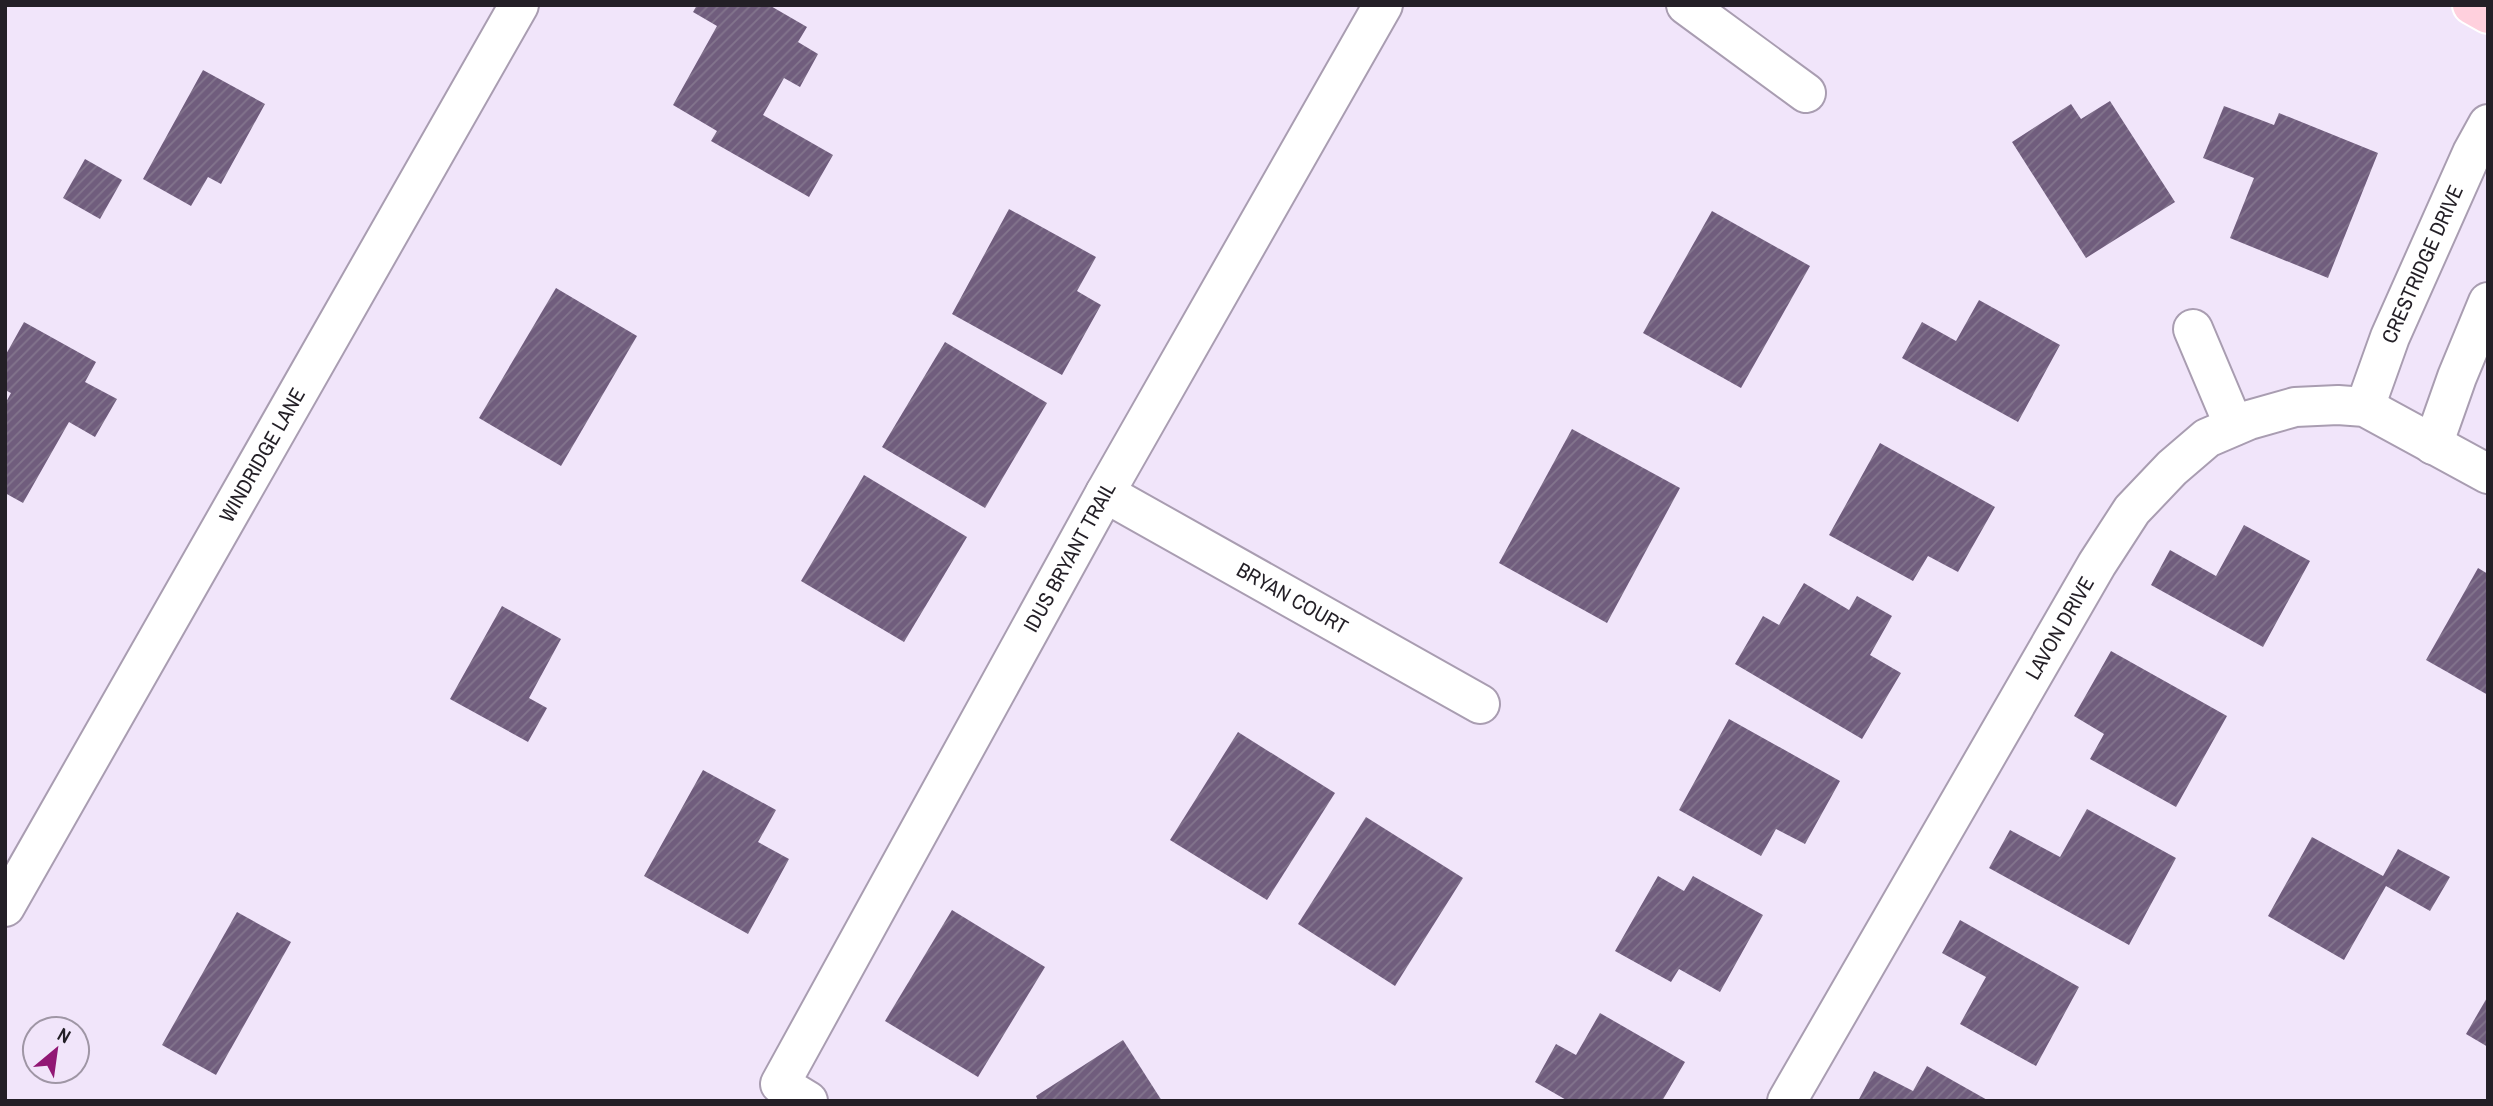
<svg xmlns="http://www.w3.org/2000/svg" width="2493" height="1106" viewBox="0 0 2493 1106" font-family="'Archivo Narrow',sans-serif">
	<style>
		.building { fill: url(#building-hatch) }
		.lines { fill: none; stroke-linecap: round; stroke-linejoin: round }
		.minor-casing { stroke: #a99db1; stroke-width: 42 }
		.major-casing { stroke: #fff; stroke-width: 42 }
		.minor { stroke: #fff; stroke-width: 38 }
		.major { stroke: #ffd0dd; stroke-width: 38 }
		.labels { text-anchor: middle; stroke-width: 7; stroke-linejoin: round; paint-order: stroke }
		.street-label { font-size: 21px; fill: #231f26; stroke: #f1e5fa }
	</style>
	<defs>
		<pattern id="building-hatch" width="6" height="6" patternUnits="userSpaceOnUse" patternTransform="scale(1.75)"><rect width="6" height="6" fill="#705d7d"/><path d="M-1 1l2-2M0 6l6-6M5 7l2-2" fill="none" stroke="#83758d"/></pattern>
	</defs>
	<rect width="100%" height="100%" fill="#f1e5fa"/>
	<g class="building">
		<path d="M697,5H769L807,27L798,42L818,54L800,87L784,78L763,115L833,155L809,197L711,141L717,131L673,105L717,26L693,12Z"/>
		<path d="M203,70L265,104L221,184L208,177L191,206L143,179Z"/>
		<path d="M2110,101L2175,202L2086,258L2012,142L2071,104L2081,119Z"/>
		<path d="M2224,106L2274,125L2279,113L2378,153L2328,278L2230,238L2254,178L2203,158Z"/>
		<path d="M85,159L122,180L100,219L63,198Z"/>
		<path d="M1009,209L1096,257L1077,291L1101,305L1062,375L952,314Z"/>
		<path d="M1712,211L1810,266L1741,388L1643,333Z"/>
		<path d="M556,288L637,336L561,466L479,418Z"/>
		<path d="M1979,300L2060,345L2018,422L1902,358L1922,322L1956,341Z"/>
		<path d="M24,322L96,362L85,382L117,399L95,437L69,422L23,503L5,493V404L11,393L5,390V356Z"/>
		<path d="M945,342L1047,403L985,508L882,447Z"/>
		<path d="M1572,429L1680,488L1607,623L1499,563Z"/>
		<path d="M1880,443L1995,507L1958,572L1928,556L1913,581L1829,535Z"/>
		<path d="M864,475L967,537L904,642L801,581Z"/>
		<path d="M2244,525L2310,561L2263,647L2151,585L2170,550L2216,576Z"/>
		<path d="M2478,568L2488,574V695L2426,660Z"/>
		<path d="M1804,583L1849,610L1857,596L1892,616L1870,655L1901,673L1862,739L1735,664L1763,616L1779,625Z"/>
		<path d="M502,606L561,639L529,698L547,708L528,742L450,699Z"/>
		<path d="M2111,651L2227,716L2176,807L2090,759L2104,734L2074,716Z"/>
		<path d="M1729,719L1840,781L1805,844L1776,829L1761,856L1679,810Z"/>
		<path d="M1238,732L1335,793L1267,900L1170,840Z"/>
		<path d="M703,770L776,810L758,842L789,859L748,934L644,876Z"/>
		<path d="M2087,809L2176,858L2129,945L1989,868L2010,830L2060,857Z"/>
		<path d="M1366,817L1463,878L1395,986L1298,924Z"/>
		<path d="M2312,837L2383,876L2398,849L2450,877L2430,911L2386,886L2344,960L2268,916Z"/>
		<path d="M1658,876L1684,891L1693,876L1763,915L1720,992L1679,969L1671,982L1615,951Z"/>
		<path d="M952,910L1045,967L978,1077L885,1021Z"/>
		<path d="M237,912L291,942L216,1075L162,1045Z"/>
		<path d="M1960,920L2079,987L2036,1066L1960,1024L1986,977L1942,953Z"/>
		<path d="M2488,996V1047L2466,1034Z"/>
		<path d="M1600,1013L1685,1062L1662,1101H1568L1535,1082L1556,1044L1576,1055Z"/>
		<path d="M1123,1040L1162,1101H1038L1036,1096Z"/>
		<path d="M1927,1066L1989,1101H1858L1874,1071L1913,1091Z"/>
	</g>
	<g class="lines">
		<g class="minor-casing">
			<g id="minor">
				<path d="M1686,5L1806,93"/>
				<path d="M2193,329L2234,426"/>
				<path id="s1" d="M2365,407L2390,337L2472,153L2488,124"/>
				<path d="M2433,445L2457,377L2488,302"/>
				<path id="s2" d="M1105,493L1480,704"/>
				<path id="s3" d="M5,907L519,5"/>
				<path id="s4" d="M808,1101L780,1084L1105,493L1383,5"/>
				<path id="s5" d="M1787,1101L2097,564L2132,510L2172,468L2207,438L2249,420L2295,407L2338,405L2365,407L2488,474"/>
			</g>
		</g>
		<g class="major-casing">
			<path id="major" d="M2472,5L2488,14"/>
		</g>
		<use href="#minor" class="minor"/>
		<use href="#major" class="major"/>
	</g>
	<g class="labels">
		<g class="street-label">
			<text dy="7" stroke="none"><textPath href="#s1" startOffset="154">CRESTRIDGE DRIVE</textPath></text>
			<text dy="7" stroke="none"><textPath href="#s3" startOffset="520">WINDRIDGE LANE</textPath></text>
			<text dy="7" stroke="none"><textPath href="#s4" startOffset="634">IDUS BRYANT TRAIL</textPath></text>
			<text dy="7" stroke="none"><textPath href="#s2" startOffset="215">BRYAN COURT</textPath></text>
			<text dy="7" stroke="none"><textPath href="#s5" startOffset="546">LAVON DRIVE</textPath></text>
		</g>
	</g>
	<rect width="2493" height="1106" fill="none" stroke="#231f26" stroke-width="14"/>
	<g transform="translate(56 1050) rotate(29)"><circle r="33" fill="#f1e5fa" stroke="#9f96a5" stroke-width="2"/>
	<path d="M0-5L12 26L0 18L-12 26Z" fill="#911774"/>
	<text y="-10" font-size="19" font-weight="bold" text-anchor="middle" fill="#231f26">N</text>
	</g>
</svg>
